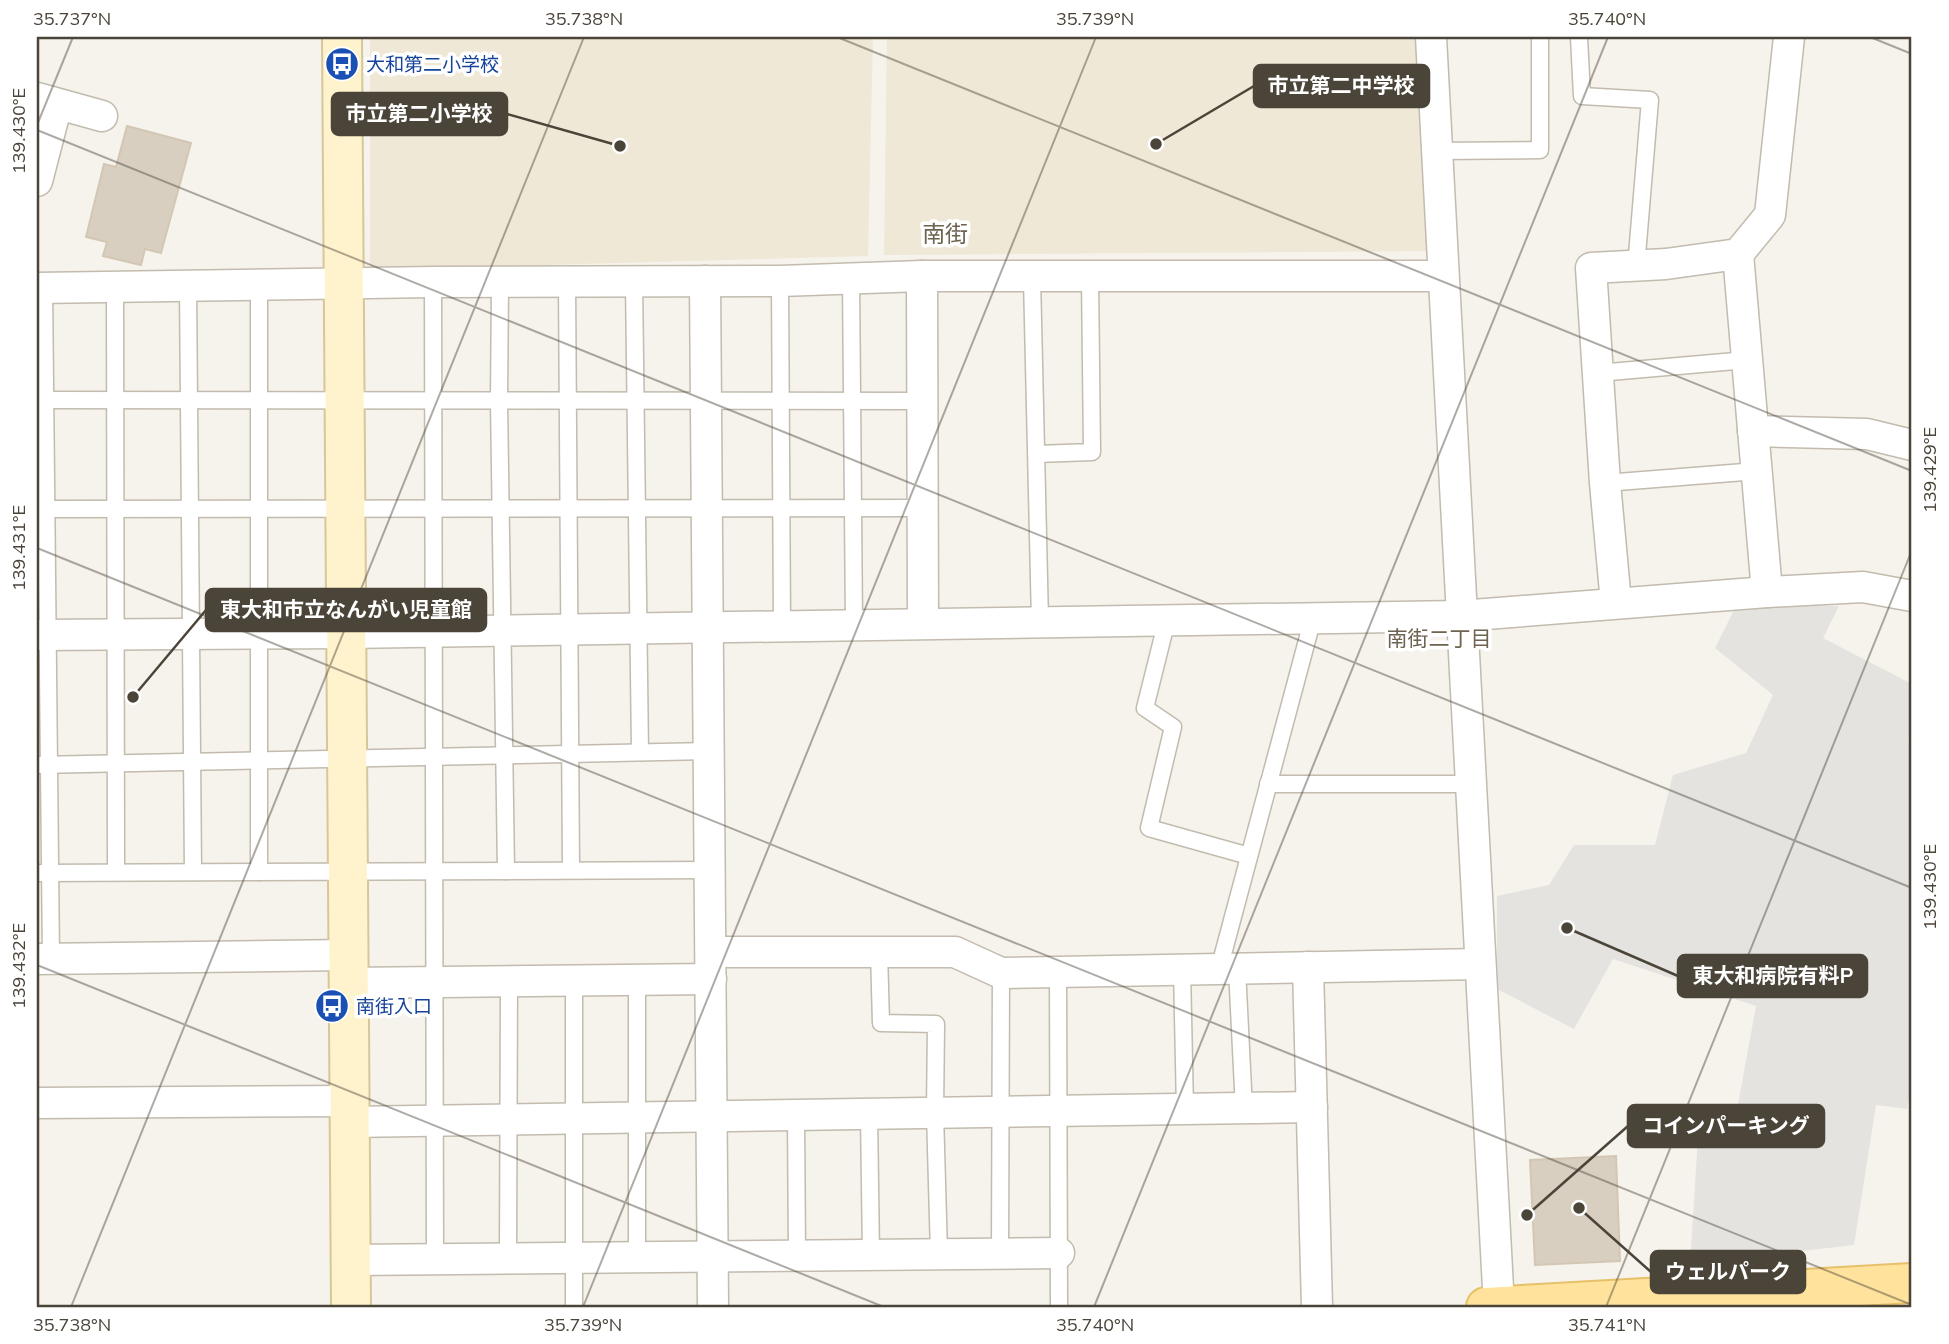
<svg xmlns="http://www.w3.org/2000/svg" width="1949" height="1344" viewBox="0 0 1949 1344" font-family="Mulish,'Noto Sans JP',sans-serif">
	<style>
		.education { fill: #efe8d6 }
		.parking { fill: #e5e3e0 }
		.building { fill: #d8cfc1; stroke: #d3c7b4; stroke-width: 2 }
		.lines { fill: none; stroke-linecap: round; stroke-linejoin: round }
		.lane-casing { stroke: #c2bbae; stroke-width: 19 }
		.street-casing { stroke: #c2bbae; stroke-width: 33 }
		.secondary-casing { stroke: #d6c79b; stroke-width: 42 }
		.primary-casing { stroke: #e6c16a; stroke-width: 42 }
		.lane { stroke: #fff; stroke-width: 16 }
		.street { stroke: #fff; stroke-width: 30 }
		.secondary { stroke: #fff3cd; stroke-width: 38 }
		.primary { stroke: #ffe39c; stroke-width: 38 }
		.ticks { fill: none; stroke: #4b4439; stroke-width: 2; stroke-opacity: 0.45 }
		.labels { text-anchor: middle; stroke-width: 7; stroke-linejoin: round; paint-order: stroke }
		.transit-label { font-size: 19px; fill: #164399; stroke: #fff; text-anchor: start }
		.neighbourhood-label { font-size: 21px; fill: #6e6250; stroke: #fff }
		.quarter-label { font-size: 23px; fill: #6e6250; stroke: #fff }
		.leader { fill: none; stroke: #4b4439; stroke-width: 2.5 }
		.callout-dot { fill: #4b4439; stroke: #fff; stroke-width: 2.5 }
		.callout { fill: #4b4439; stroke: #4b4439; stroke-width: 2.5 }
		.callout-label { font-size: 21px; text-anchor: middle; font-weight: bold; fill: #fff }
		.neatline { fill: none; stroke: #4b4439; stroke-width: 2.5 }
		.ticks-label { font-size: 18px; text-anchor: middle; fill: #4b4439 }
	</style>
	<rect width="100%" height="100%" fill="#f6f3ec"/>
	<g class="education">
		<path d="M370,37H873L868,256L370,270Z"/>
		<path d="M887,37H1419L1434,251L884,255Z"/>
	</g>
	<path class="parking" d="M1736,606H1839L1823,638L1912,684V721L1908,740L1912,741V1078L1907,1109L1876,1105L1854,1245L1690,1264L1699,1121L1737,1110L1756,1006L1613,959L1574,1029L1497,989V896L1549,885L1574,845H1655L1673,775L1746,753L1773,695L1715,648Z"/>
	<g class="building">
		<path d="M127,126L191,143L161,253L145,249L141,265L103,256L107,242L86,237L104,164L116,167Z"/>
		<path d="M1616,1156L1620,1261L1535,1265L1530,1160Z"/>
	</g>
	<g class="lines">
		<g class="lane-casing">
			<g id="lane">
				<path d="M1579,37L1582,96L1650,100L1636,267"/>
				<path d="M1437,151L1540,150V37"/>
				<path d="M1032,278L1040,622"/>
				<path d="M851,279L854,625"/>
				<path d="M634,281L640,752"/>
				<path d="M780,281L782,626"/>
				<path d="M433,282L435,1259"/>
				<path d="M567,282L571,870"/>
				<path d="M500,283L499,401L506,871"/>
				<path d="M259,285V872"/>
				<path d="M188,286L193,872"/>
				<path d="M44,287L51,959"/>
				<path d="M115,287L116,872"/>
				<path d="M1598,373L1747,360"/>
				<path d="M37,400L922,401"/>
				<path d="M1037,454L1092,452L1090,277"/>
				<path d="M1605,483L1757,471"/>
				<path d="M37,509L923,508"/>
				<path d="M1167,620L1145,708L1173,727L1149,828L1249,856"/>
				<path d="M37,765L709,751"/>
				<path d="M1268,784H1470"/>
				<path d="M37,873L710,870"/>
				<path d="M879,952L881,1023L936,1024L935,1113L939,1254"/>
				<path d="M1219,969L1313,618"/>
				<path d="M1237,969L1244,1109"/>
				<path d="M1182,970L1185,1109"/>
				<path d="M1058,972L1059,1307"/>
				<path d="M869,1114L871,1255"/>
				<path d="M796,1115L797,1256"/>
				<path d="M1000,1254L1001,973"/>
				<path d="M637,1257V980"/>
				<path d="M508,1258L509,982"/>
				<path d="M574,1307V981"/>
			</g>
		</g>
		<g class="street-casing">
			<g id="street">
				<path d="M1431,37L1499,1307"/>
				<path d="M37,98L102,116"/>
				<path d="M37,181L57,104"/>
				<path d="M1738,254L1767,592"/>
				<path d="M922,276L923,623"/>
				<path d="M705,281L713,1307"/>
				<path d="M37,288L433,282L780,281L922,276H1442"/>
				<path d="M1753,431L1867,434L1912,445"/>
				<path d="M1616,603L1605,483L1591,268L1666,264L1738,254L1770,215L1789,37"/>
				<path d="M37,635L346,633L1460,616L1767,592L1863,587L1912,596"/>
				<path d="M711,952H955L1001,973L1480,964"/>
				<path d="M37,959L348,955"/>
				<path d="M1308,967L1317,1307"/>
				<path d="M349,983L711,979"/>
				<path d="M37,1103L349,1101"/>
				<path d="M350,1122L1312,1107"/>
				<path d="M351,1260L1059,1253"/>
			</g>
		</g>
		<g class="secondary-casing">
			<path id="secondary" d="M342,37L351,1307"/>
		</g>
		<g class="primary-casing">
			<path id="primary" d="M1486,1307L1912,1283"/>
		</g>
		<use href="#lane" class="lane"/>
		<use href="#street" class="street"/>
		<use href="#secondary" class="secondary"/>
		<use href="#primary" class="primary"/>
	</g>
	<path class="ticks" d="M837,37L1912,471M1870,37L1912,54M37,125L73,37M37,130L1912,888M37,548L1912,1305M37,965L884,1307M71,1307L584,37M583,1307L1096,37M1094,1307L1608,37M1606,1307L1912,550"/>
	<defs>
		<g id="bus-disc" transform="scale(1.75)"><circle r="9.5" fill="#1a4fb4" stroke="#fff"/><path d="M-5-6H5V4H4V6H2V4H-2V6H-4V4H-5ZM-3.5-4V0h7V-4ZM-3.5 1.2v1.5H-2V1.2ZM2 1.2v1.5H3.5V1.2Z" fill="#fff"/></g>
	</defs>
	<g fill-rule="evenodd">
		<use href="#bus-disc" x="342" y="64"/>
		<use href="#bus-disc" x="332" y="1006"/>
	</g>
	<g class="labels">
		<g class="transit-label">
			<text x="366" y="71">大和第二小学校</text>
			<text x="356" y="1013">南街入口</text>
		</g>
		<g class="neighbourhood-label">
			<text x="1439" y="646">南街二丁目</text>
		</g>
		<g class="quarter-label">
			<text x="945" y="242">南街</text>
		</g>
	</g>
	<path class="leader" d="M1156 144L1254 86M620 146L507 114M133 697L206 610M1567 928L1678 976M1527 1215L1628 1126M1579 1208L1651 1272"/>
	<g class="callout-dot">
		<circle cx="1156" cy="144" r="7"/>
		<circle cx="620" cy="146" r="7"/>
		<circle cx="133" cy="697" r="7"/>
		<circle cx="1567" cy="928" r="7"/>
		<circle cx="1527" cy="1215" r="7"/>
		<circle cx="1579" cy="1208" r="7"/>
	</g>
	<g class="callout">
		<rect x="1254" y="65" width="175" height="42" rx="7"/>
		<rect x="332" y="93" width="175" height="42" rx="7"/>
		<rect x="206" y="589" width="280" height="42" rx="7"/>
		<rect x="1678" y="955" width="189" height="42" rx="7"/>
		<rect x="1628" y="1105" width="196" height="42" rx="7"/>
		<rect x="1651" y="1251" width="154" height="42" rx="7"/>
	</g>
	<g class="callout-label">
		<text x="1341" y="93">市立第二中学校</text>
		<text x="419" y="121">市立第二小学校</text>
		<text x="346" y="617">東大和市立なんがい児童館</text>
		<text x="1773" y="983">東大和病院有料P</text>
		<text x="1726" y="1133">コインパーキング</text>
		<text x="1728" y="1279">ウェルパーク</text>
	</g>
	<rect width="1949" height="1344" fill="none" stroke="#ffffff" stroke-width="77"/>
	<rect x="38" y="38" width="1872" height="1268" class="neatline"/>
	<g class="ticks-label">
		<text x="72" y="25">35.737°N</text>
		<text x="584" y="25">35.738°N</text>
		<text x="1095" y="25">35.739°N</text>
		<text x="1607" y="25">35.740°N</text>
		<text transform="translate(19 131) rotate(-90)" y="6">139.430°E</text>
		<text transform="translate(1930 470) rotate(-90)" y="6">139.429°E</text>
		<text transform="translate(19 548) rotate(-90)" y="6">139.431°E</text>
		<text transform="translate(1930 887) rotate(-90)" y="6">139.430°E</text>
		<text transform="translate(19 966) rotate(-90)" y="6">139.432°E</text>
		<text x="72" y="1331">35.738°N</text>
		<text x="583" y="1331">35.739°N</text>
		<text x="1095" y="1331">35.740°N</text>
		<text x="1607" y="1331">35.741°N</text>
	</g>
</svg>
